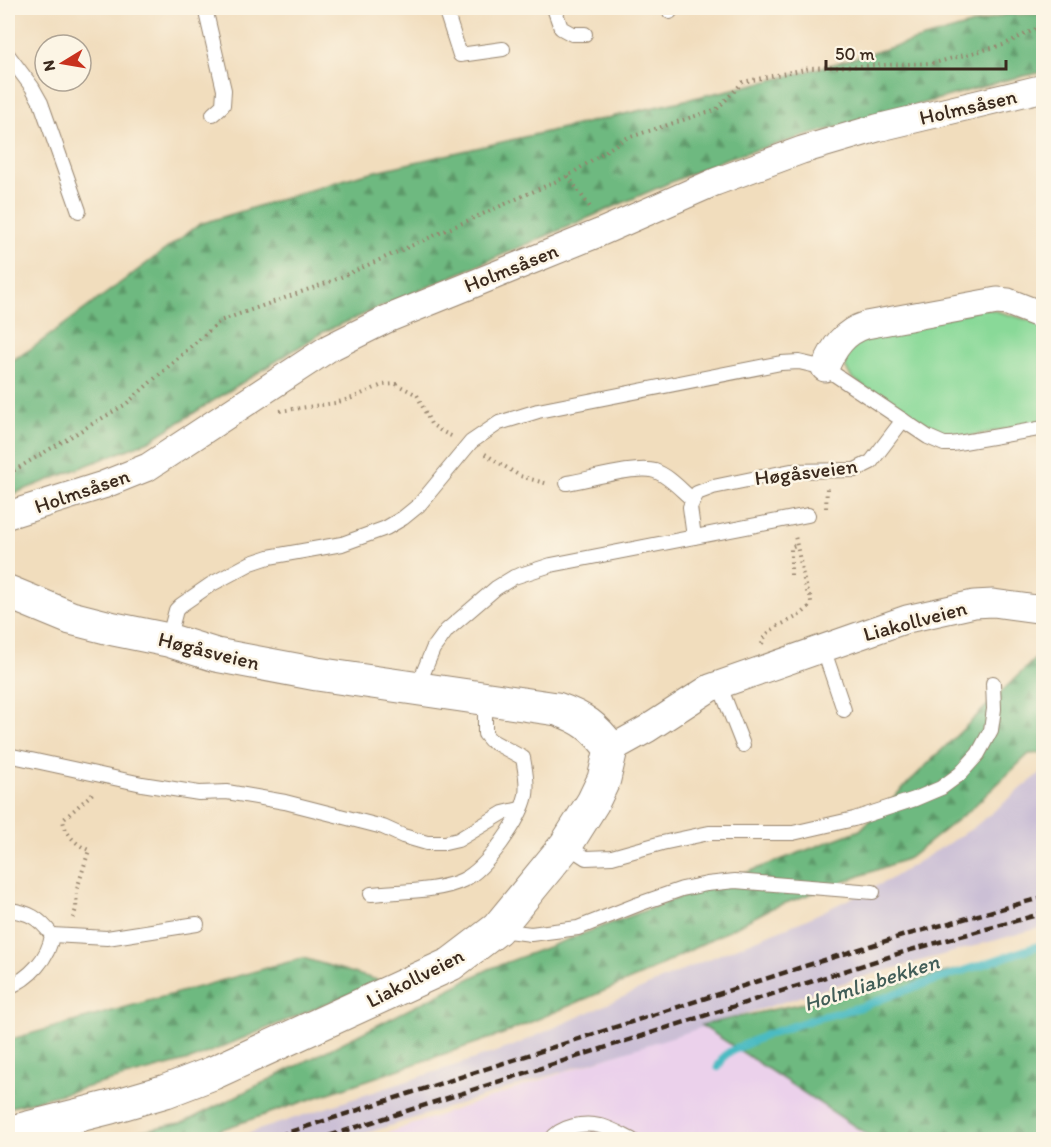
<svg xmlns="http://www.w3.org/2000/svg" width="1051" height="1147" viewBox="0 0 1051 1147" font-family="Itim,sans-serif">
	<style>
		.built { fill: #ebd1eb }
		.railway { fill: #cbbfd5 }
		.forest { fill: url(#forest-firs); stroke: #54724f; stroke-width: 1.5 }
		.park { fill: #89d998; stroke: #62825b; stroke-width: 1.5 }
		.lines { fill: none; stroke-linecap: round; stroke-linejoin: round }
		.stream { stroke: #4cbbc2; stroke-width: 8 }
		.service-casing { stroke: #96846e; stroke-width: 16 }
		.minor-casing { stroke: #96846e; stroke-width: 29 }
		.tertiary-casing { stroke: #96846e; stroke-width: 35 }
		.path { stroke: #96846e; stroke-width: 4; stroke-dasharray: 1.5 4.5; stroke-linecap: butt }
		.service { stroke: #fff; stroke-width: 14 }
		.minor { stroke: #fff; stroke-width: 27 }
		.tertiary { stroke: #fff; stroke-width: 33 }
		.rail { stroke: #3b2a1e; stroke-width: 4.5; stroke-dasharray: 9 4.5; stroke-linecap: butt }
		.labels { text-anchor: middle; stroke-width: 5; stroke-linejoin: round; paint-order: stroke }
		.street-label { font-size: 21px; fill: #3b2a1e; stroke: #fcf5e5 }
		.water-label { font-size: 22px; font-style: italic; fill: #415d57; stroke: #fcf5e5 }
	</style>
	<defs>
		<pattern id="forest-firs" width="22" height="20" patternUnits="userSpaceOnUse" patternTransform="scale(1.5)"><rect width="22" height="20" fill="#6eb980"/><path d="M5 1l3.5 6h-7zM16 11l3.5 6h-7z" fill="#5c9768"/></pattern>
	</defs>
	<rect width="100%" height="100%" fill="#fcf5e5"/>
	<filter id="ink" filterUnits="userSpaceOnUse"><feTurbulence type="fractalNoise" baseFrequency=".0167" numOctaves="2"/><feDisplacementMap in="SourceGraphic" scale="12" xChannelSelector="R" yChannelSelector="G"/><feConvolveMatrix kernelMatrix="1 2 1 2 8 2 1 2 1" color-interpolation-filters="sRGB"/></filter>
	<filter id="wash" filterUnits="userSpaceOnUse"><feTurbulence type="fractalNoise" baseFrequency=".008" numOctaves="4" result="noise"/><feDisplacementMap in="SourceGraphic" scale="24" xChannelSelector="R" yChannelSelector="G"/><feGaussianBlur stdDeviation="1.35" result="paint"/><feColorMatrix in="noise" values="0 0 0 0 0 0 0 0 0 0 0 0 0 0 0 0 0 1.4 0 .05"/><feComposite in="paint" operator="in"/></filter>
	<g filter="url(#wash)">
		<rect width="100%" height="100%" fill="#f1ddbd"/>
		<path class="built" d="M701,1025L874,1139L367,1140Z"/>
		<path class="railway" d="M1043,771V927L859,978L348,1139L228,1140L511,1047L706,960L805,920L889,880L973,828Z"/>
		<g class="forest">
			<path d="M1043,14V72L1010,79L727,158L323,332L149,441L8,496V363L31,349L200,224L359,175L798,74L1005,15Z"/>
			<path d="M1043,651V753L1029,754L971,809L909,858L772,908L644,974L503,1034L193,1139L95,1140L185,1122L489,969L860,830Z"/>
			<path d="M1043,946V1139H874L701,1025L952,971Z"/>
			<path d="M303,958L381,981L193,1059L8,1108V1040Z"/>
		</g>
		<path class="park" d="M985,308L1043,324V422L951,440L938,435L922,426L852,378C843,366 842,356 849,342Z"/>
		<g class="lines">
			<path class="stream" d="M718,1067L724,1056L731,1051L766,1035L817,1018L861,1007L894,994L1044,944"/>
		</g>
	</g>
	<g filter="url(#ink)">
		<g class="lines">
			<g class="service-casing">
				<g id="service">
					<path d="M205,8L224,90L223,105L213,114"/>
					<path d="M445,8L460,55L503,49"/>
					<path d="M554,8L561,28L572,34H585"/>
					<path d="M669,8L670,12"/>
					<path d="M8,55L32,87L41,103L79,211"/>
					<path d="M567,483C587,480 637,465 655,471C669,476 681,490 692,499"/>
					<path d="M694,537L690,507L697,493L713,487L791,471L855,470L871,462L903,420"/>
					<path d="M168,640L176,610L181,605L210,585L251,563L269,557L342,544L386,528L403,518L419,505L471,442L499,423L538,411L781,363L799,362L825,368L928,437L944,444H952L1044,428"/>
					<path d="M823,648L844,710"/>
					<path d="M719,684L743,745"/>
					<path d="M417,688L433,649L447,630L496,588L514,577L551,565L808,515"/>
					<path d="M8,755L142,784L199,793L227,792L285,802L383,827L403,836L427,843H445L458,840L503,813L520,809"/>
					<path d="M566,845L586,858L612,857L662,843L709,833H793L854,819L915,799L941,788L960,774L978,754L991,730L994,709L993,683"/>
					<path d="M371,894C398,891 439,892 463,880C486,869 521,820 526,795C528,782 525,770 523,758L490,740L485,734V697"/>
					<path d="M8,910C29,912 39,918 52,935L107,938L197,924"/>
					<path d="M499,930L531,934L578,928L639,904L682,889L707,884L735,881L873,892"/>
					<path d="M8,987C29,979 49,958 52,935"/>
					<path d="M551,1140C560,1126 584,1122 600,1126C611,1128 622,1135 632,1140"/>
				</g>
			</g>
			<g class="minor-casing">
				<g id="minor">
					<path d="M825,368C834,347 844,332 866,325L997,301L1008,302L1044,316"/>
					<path d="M8,515L103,485L148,467L329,348L387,319L599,233L715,182L802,150L877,128L1044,88"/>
					<path d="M611,749L647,729L710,688L907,619L974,604L993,603L1044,610"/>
				</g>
			</g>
			<g class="tertiary-casing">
				<path id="tertiary" d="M8,592L71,618L114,629L168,640L216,655L317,674L557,709C583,718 595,727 611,749L604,779L593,802L566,845L497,929L451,964L213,1073L166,1091L111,1107L8,1133"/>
			</g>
			<g class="path">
				<path d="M568,176L592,210"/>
				<path d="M280,411L335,403L352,398L382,385L396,384L417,395L431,424L441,431L453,437"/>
				<path d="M485,454L520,476L548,484"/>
				<path d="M8,471H13L126,404L220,321L332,281L568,176L624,139L717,109L743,82L810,68L934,63L1003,45L1044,25"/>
				<path d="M826,508L827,488"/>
				<path d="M791,575V547L796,545"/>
				<path d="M762,644C767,622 801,623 811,603L810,595L806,590L795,536"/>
				<path d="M73,918L76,909L77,889L89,850C76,845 65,834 63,820L94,792"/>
			</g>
			<use href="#service" class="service"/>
			<use href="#minor" class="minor"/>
			<use href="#tertiary" class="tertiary"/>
			<g class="rail">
				<path d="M265,1140L802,967L902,936L1044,897"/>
				<path d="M316,1140L907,951L1044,913"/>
			</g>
		</g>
	</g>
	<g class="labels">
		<g class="street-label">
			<text transform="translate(968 107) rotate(-13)" y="7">Holmsåsen</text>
			<text transform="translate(511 268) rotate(-22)" y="7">Holmsåsen</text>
			<text transform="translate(806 472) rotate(-7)" y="7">Høgåsveien</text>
			<text transform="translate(82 491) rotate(-19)" y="7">Holmsåsen</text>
			<text transform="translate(915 621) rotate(-15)" y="7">Liakollveien</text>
			<text transform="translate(209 651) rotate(14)" y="7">Høgåsveien</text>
			<text transform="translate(415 978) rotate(-27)" y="7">Liakollveien</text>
		</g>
		<g class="water-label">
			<text transform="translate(871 982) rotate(-18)" y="8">Holmliabekken</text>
		</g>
	</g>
	<rect width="1051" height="1147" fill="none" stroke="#fcf5e5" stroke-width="30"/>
	<g transform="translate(63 63) rotate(259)"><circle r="28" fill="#fcf5e5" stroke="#afa495" stroke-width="1.5"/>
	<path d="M0-4.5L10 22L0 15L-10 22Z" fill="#c8321e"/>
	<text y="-9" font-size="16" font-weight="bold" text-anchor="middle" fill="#3b2a1e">N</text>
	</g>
	<path d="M826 60v9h180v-9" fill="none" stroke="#3b2a1e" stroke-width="3"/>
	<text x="835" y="60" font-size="18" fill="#3b2a1e" stroke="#fcf5e5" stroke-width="4.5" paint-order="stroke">50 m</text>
</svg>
